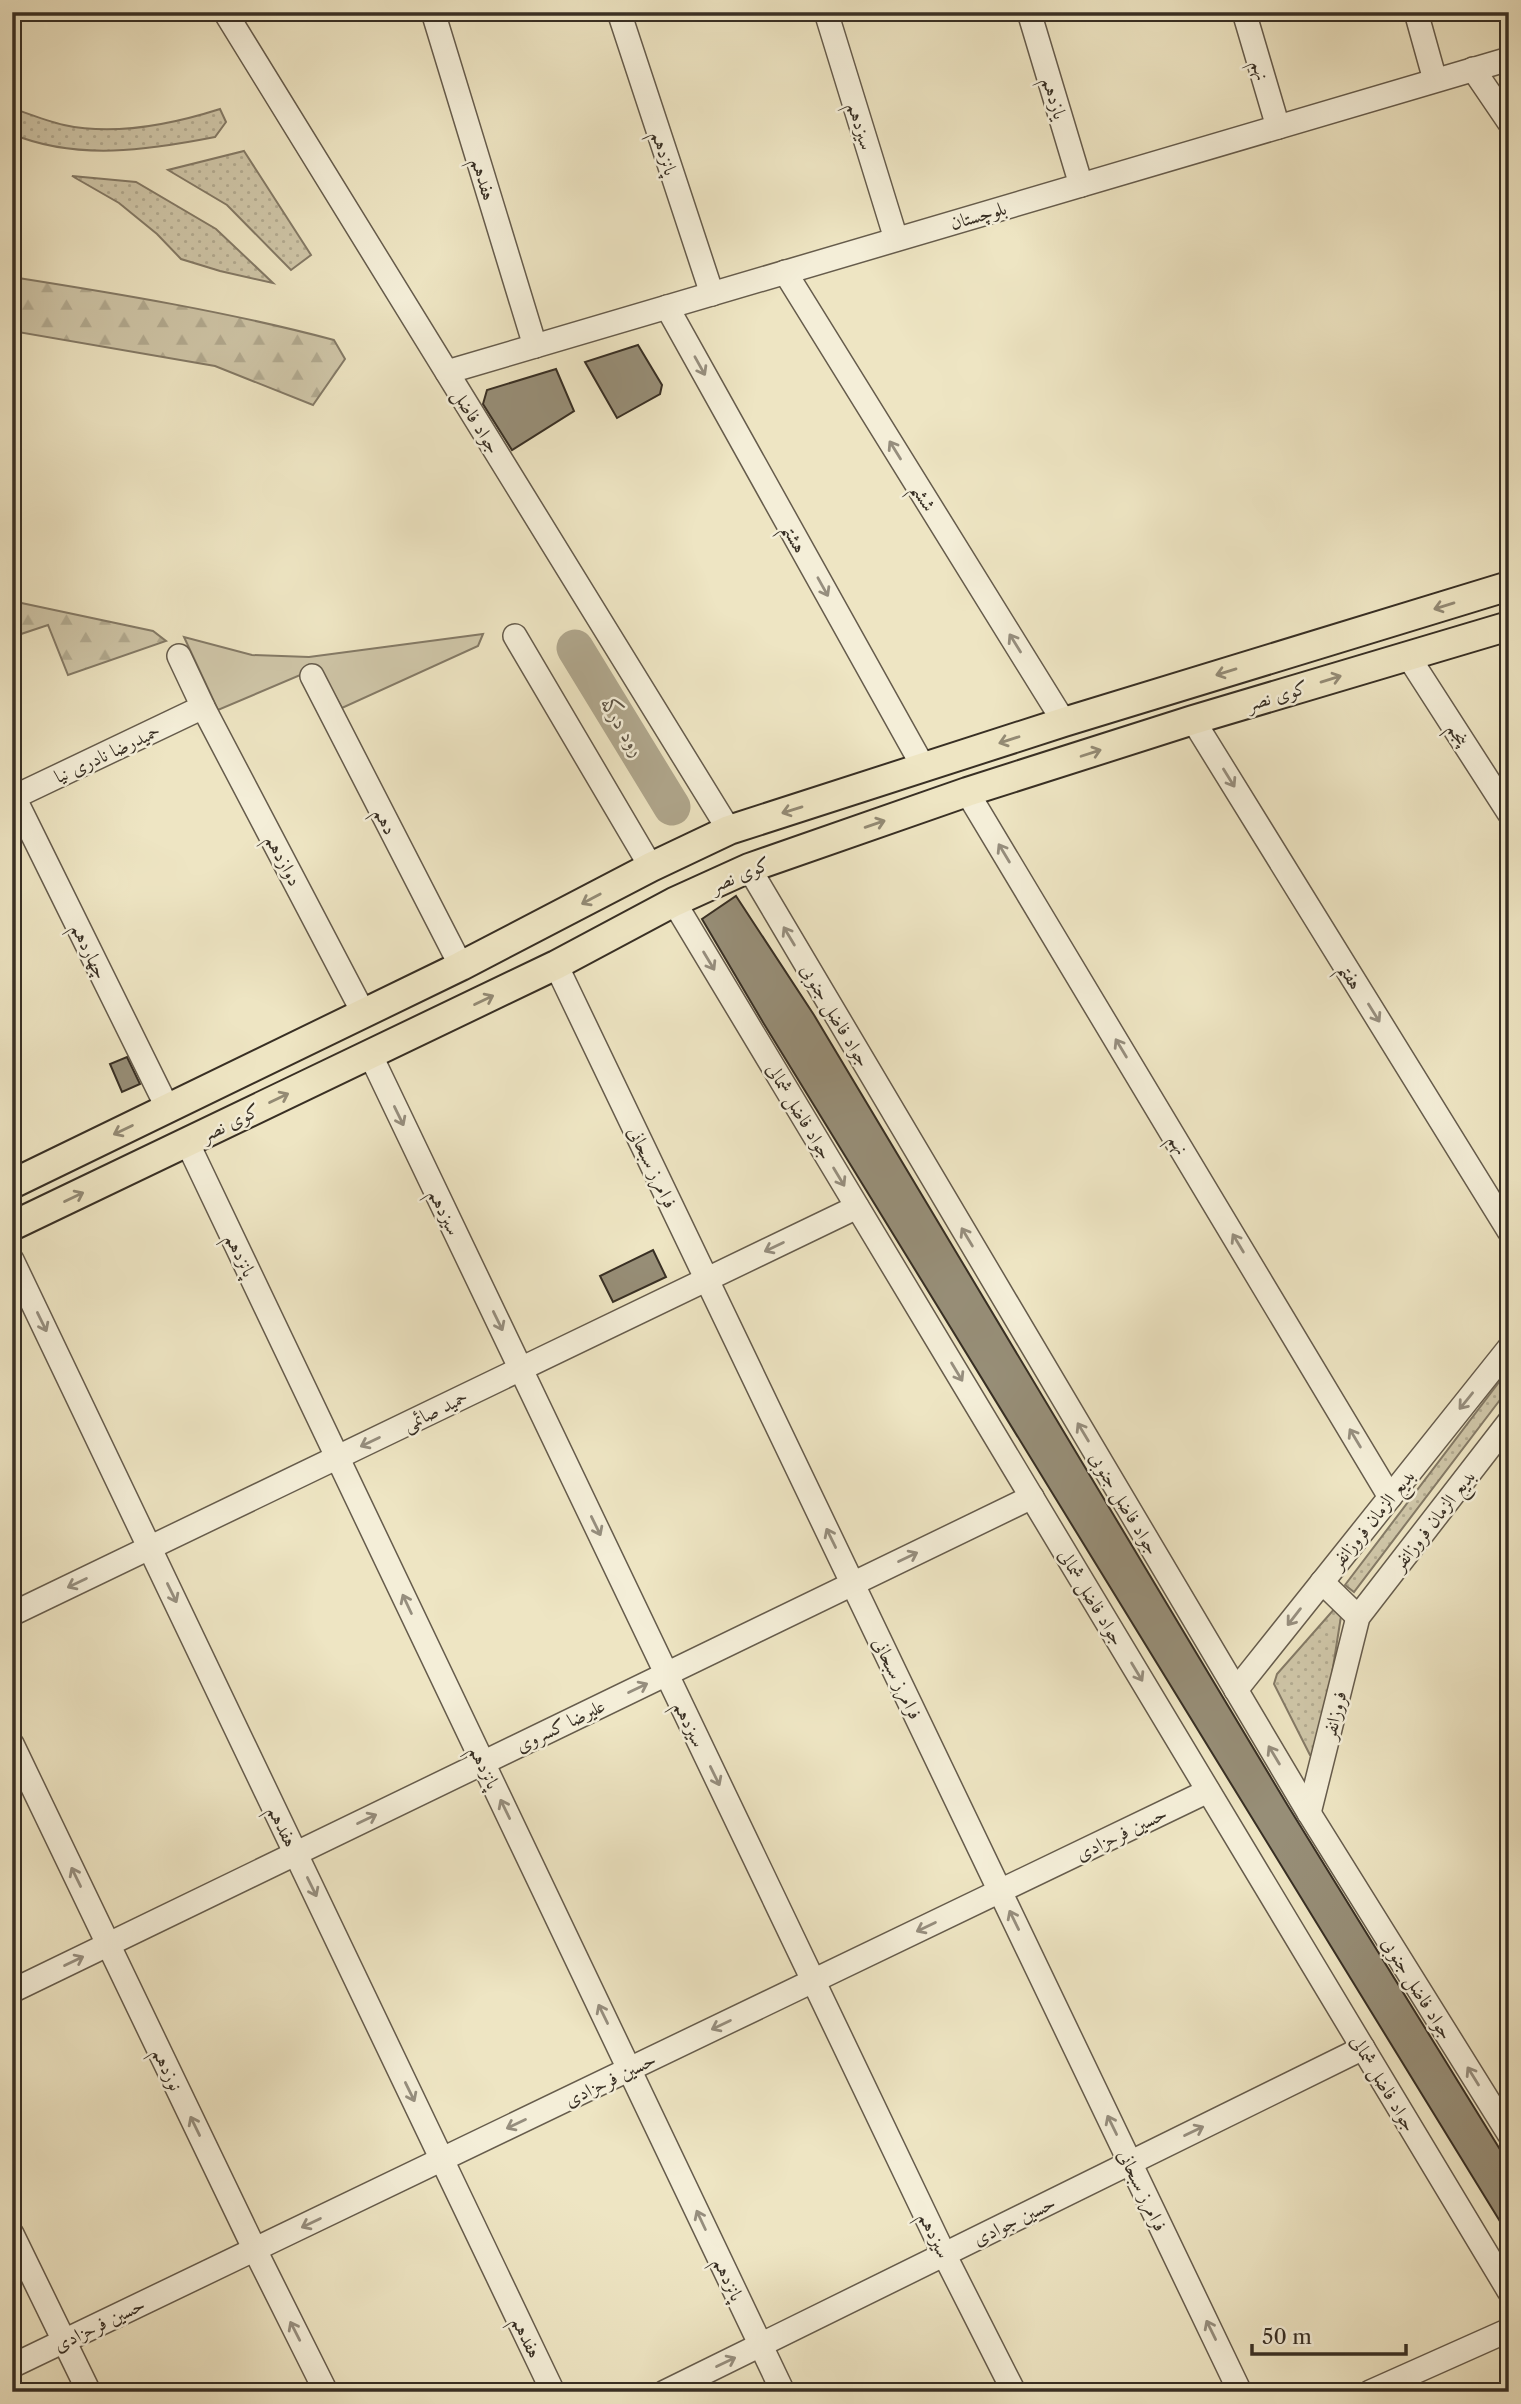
<svg xmlns="http://www.w3.org/2000/svg" width="1521" height="2404" viewBox="0 0 1521 2404" font-family="'Libre Caslon Text',Amiri,serif">
	<style>
		.grass { fill: url(#grass-dots); stroke: #847a66; stroke-width: 2 }
		.forest { fill: url(#forest-firs); stroke: #847a66; stroke-width: 2 }
		.park { fill: #cfc6a8; stroke: #847a66; stroke-width: 2 }
		.lines { fill: none; stroke-linecap: round; stroke-linejoin: round }
		.river { stroke: #b0a78d; stroke-width: 37 }
		.building { fill: #978e77; stroke: #382f24; stroke-width: 2 }
		.minor-casing { stroke: #665c4c; stroke-width: 26 }
		.major-casing { stroke: #382f24; stroke-width: 32 }
		.minor { stroke: #f4eed8; stroke-width: 23 }
		.major { stroke: #eee5c3; stroke-width: 28 }
		.oneway { stroke: #968e7e }
		.oneway2 { stroke: #938a74 }
		.labels { text-anchor: middle; stroke-width: 5; stroke-linejoin: round; paint-order: stroke }
		.street-label { font-size: 19px; fill: #382f24; stroke: #f4eed8 }
		.water-label { font-size: 21px; font-style: italic; fill: #5c5344; stroke: #f4eed8 }
	</style>
	<defs>
		<pattern id="grass-dots" width="8" height="8" patternUnits="userSpaceOnUse" patternTransform="scale(1.75)"><rect width="8" height="8" fill="#cfc6a8"/><path d="M2 2h.1M6 6h.1" fill="none" stroke="#b2aa90" stroke-width="1.8" stroke-linecap="round"/></pattern>
		<pattern id="forest-firs" width="22" height="20" patternUnits="userSpaceOnUse" patternTransform="scale(1.75)"><rect width="22" height="20" fill="#cfc6a8"/><path d="M5 1l3.5 6h-7zM16 11l3.5 6h-7z" fill="#b2aa90"/></pattern>
	</defs>
	<rect width="100%" height="100%" fill="#eee5c3"/>
	<filter id="stains"><feTurbulence type="fractalNoise" baseFrequency=".00286" numOctaves="4"/><feColorMatrix values="0 0 0 0 .2 0 0 0 0 .09 0 0 0 0 .02 0 0 0 .5 -.17"/></filter>
	<radialGradient id="worn" r=".72"><stop offset=".6" stop-color="#630" stop-opacity="0"/><stop offset="1" stop-color="#630" stop-opacity=".3"/></radialGradient>
	<g class="grass">
		<path d="M12,108C29,114 47,121 64,125C114,136 173,124 220,109L226,122L215,137C149,150 77,161 12,134Z"/>
		<path d="M244,151L311,255L291,270L227,205L168,170Z"/>
		<path d="M72,176L136,182L216,229L273,283L220,271L181,259L157,234L119,203Z"/>
		<path d="M1509,1369V1388L1354,1592L1345,1585Z"/>
		<path d="M1336,1607L1342,1610L1319,1756L1310,1755L1274,1684L1277,1674Z"/>
	</g>
	<g class="forest">
		<path d="M12,277C120,294 229,312 334,340L345,359L313,405L215,366L12,331Z"/>
		<path d="M12,601L153,631L166,641L68,675L48,625L12,637Z"/>
	</g>
	<path class="park" d="M483,634L478,646L342,708L319,667L218,710L184,637L252,655L309,657Z"/>
	<g class="lines">
		<path class="river" d="M575,648L672,807"/>
	</g>
	<g class="building">
		<path d="M638,345L662,385L660,394L617,418L585,362Z"/>
		<path d="M556,369L574,411L512,450L483,404L487,390Z"/>
		<path d="M736,896L814,1015L1288,1806L1509,2164V2236L764,1024L702,919Z"/>
		<path d="M127,1057L140,1084L122,1092L110,1064Z"/>
		<path d="M653,1250L666,1277L613,1302L600,1276Z"/>
	</g>
	<g class="lines">
		<g class="minor-casing">
			<g id="minor">
				<path d="M225,12L729,830"/>
				<path d="M433,12L535,346"/>
				<path d="M619,12L712,294"/>
				<path d="M826,12L896,239"/>
				<path d="M1029,12L1081,185"/>
				<path d="M1244,12L1278,127"/>
				<path d="M1416,12L1435,80"/>
				<path d="M1473,69L1509,122"/>
				<path d="M785,272L1064,722"/>
				<path d="M667,307L924,768"/>
				<path d="M447,372L1509,59"/>
				<path d="M515,636L651,867"/>
				<path d="M179,656L203,707L364,1014"/>
				<path d="M1408,656L1509,813"/>
				<path d="M312,676L461,966"/>
				<path d="M1193,720L1509,1231"/>
				<path d="M967,792L1390,1497"/>
				<path d="M12,793L168,1109"/>
				<path d="M12,798L203,707"/>
				<path d="M749,868L1309,1813L1509,2134"/>
				<path d="M674,902L1509,2291"/>
				<path d="M556,965L1240,2392"/>
				<path d="M370,1054L944,2254L1014,2392"/>
				<path d="M187,1142L783,2392"/>
				<path d="M12,1260L553,2392"/>
				<path d="M1322,1582L1358,1617"/>
				<path d="M12,1614L857,1207"/>
				<path d="M1236,1690L1509,1348"/>
				<path d="M12,1744L255,2250L326,2392"/>
				<path d="M1309,1813L1358,1617L1509,1422"/>
				<path d="M12,1991L1032,1497"/>
				<path d="M12,2234L89,2392"/>
				<path d="M12,2366L1208,1791"/>
				<path d="M665,2392L1363,2048"/>
				<path d="M1370,2392L1509,2330"/>
			</g>
		</g>
		<g class="major-casing">
			<g id="major">
				<path d="M12,1184L461,966L651,867L729,830L1064,722L1509,586"/>
				<path d="M12,1226L556,965L674,902L749,868L967,792L1193,720L1509,626"/>
			</g>
		</g>
		<use href="#minor" class="minor"/>
		<use href="#major" class="major"/>
	</g>
	<defs><path id="oneway-shaft" d="M-6 0H5M1.5-3L5.5 0L1.5 3" fill="none" stroke-width="1.6" stroke-linecap="round" stroke-linejoin="round" transform="scale(1.75)"/></defs>
	<g class="oneway">
		<use href="#oneway-shaft" transform="translate(700 366) rotate(61)"/>
		<use href="#oneway-shaft" transform="translate(895 450) rotate(-122)"/>
		<use href="#oneway-shaft" transform="translate(823 587) rotate(61)"/>
		<use href="#oneway-shaft" transform="translate(1015 643) rotate(-122)"/>
		<use href="#oneway-shaft" transform="translate(1229 778) rotate(58)"/>
		<use href="#oneway-shaft" transform="translate(1004 853) rotate(-121)"/>
		<use href="#oneway-shaft" transform="translate(789 936) rotate(-121)"/>
		<use href="#oneway-shaft" transform="translate(709 961) rotate(59)"/>
		<use href="#oneway-shaft" transform="translate(1374 1013) rotate(58)"/>
		<use href="#oneway-shaft" transform="translate(1121 1048) rotate(-121)"/>
		<use href="#oneway-shaft" transform="translate(399 1116) rotate(64)"/>
		<use href="#oneway-shaft" transform="translate(839 1177) rotate(59)"/>
		<use href="#oneway-shaft" transform="translate(967 1237) rotate(-121)"/>
		<use href="#oneway-shaft" transform="translate(1238 1243) rotate(-121)"/>
		<use href="#oneway-shaft" transform="translate(774 1247) rotate(154)"/>
		<use href="#oneway-shaft" transform="translate(498 1321) rotate(64)"/>
		<use href="#oneway-shaft" transform="translate(42 1322) rotate(64)"/>
		<use href="#oneway-shaft" transform="translate(957 1372) rotate(59)"/>
		<use href="#oneway-shaft" transform="translate(1466 1401) rotate(129)"/>
		<use href="#oneway-shaft" transform="translate(1083 1432) rotate(-121)"/>
		<use href="#oneway-shaft" transform="translate(1355 1438) rotate(-121)"/>
		<use href="#oneway-shaft" transform="translate(370 1442) rotate(154)"/>
		<use href="#oneway-shaft" transform="translate(596 1526) rotate(64)"/>
		<use href="#oneway-shaft" transform="translate(831 1538) rotate(-116)"/>
		<use href="#oneway-shaft" transform="translate(908 1557) rotate(-26)"/>
		<use href="#oneway-shaft" transform="translate(77 1583) rotate(154)"/>
		<use href="#oneway-shaft" transform="translate(172 1593) rotate(64)"/>
		<use href="#oneway-shaft" transform="translate(407 1604) rotate(-115)"/>
		<use href="#oneway-shaft" transform="translate(1294 1617) rotate(128)"/>
		<use href="#oneway-shaft" transform="translate(1137 1672) rotate(59)"/>
		<use href="#oneway-shaft" transform="translate(638 1688) rotate(-26)"/>
		<use href="#oneway-shaft" transform="translate(1274 1755) rotate(-121)"/>
		<use href="#oneway-shaft" transform="translate(715 1776) rotate(64)"/>
		<use href="#oneway-shaft" transform="translate(505 1809) rotate(-116)"/>
		<use href="#oneway-shaft" transform="translate(367 1819) rotate(-26)"/>
		<use href="#oneway-shaft" transform="translate(76 1877) rotate(-116)"/>
		<use href="#oneway-shaft" transform="translate(312 1887) rotate(64)"/>
		<use href="#oneway-shaft" transform="translate(1014 1920) rotate(-116)"/>
		<use href="#oneway-shaft" transform="translate(926 1927) rotate(154)"/>
		<use href="#oneway-shaft" transform="translate(74 1961) rotate(-26)"/>
		<use href="#oneway-shaft" transform="translate(603 2014) rotate(-116)"/>
		<use href="#oneway-shaft" transform="translate(721 2025) rotate(154)"/>
		<use href="#oneway-shaft" transform="translate(1473 2076) rotate(-122)"/>
		<use href="#oneway-shaft" transform="translate(410 2092) rotate(64)"/>
		<use href="#oneway-shaft" transform="translate(516 2124) rotate(154)"/>
		<use href="#oneway-shaft" transform="translate(1112 2125) rotate(-116)"/>
		<use href="#oneway-shaft" transform="translate(195 2126) rotate(-116)"/>
		<use href="#oneway-shaft" transform="translate(1194 2131) rotate(-26)"/>
		<use href="#oneway-shaft" transform="translate(701 2220) rotate(-115)"/>
		<use href="#oneway-shaft" transform="translate(311 2223) rotate(154)"/>
		<use href="#oneway-shaft" transform="translate(1211 2330) rotate(-116)"/>
		<use href="#oneway-shaft" transform="translate(295 2331) rotate(-117)"/>
		<use href="#oneway-shaft" transform="translate(726 2362) rotate(-26)"/>
	</g>
	<g class="oneway2">
		<use href="#oneway-shaft" transform="translate(1444 606) rotate(163)"/>
		<use href="#oneway-shaft" transform="translate(1226 672) rotate(163)"/>
		<use href="#oneway-shaft" transform="translate(1331 679) rotate(-17)"/>
		<use href="#oneway-shaft" transform="translate(1009 740) rotate(162)"/>
		<use href="#oneway-shaft" transform="translate(1091 753) rotate(-18)"/>
		<use href="#oneway-shaft" transform="translate(792 810) rotate(163)"/>
		<use href="#oneway-shaft" transform="translate(875 824) rotate(-19)"/>
		<use href="#oneway-shaft" transform="translate(591 899) rotate(152)"/>
		<use href="#oneway-shaft" transform="translate(484 1000) rotate(-26)"/>
		<use href="#oneway-shaft" transform="translate(279 1098) rotate(-26)"/>
		<use href="#oneway-shaft" transform="translate(123 1130) rotate(154)"/>
		<use href="#oneway-shaft" transform="translate(74 1197) rotate(-26)"/>
	</g>
	<g class="labels">
		<g class="street-label">
			<text transform="translate(1261 70) rotate(73)" y="7">نهم</text>
			<text transform="translate(1055 98) rotate(73)" y="7">یازدهم</text>
			<text transform="translate(861 126) rotate(73)" y="7">سیزدهم</text>
			<text transform="translate(665 153) rotate(72)" y="7">پانزدهم</text>
			<text transform="translate(484 179) rotate(73)" y="7">هفدهم</text>
			<text transform="translate(978 215) rotate(-16)" y="7">بلوچستان</text>
			<text transform="translate(477 421) rotate(58)" y="7">جواد فاضل</text>
			<text transform="translate(924 497) rotate(58)" y="7">ششم</text>
			<text transform="translate(795 538) rotate(61)" y="7">هشتم</text>
			<text transform="translate(1277 695) rotate(-17)" y="7">کوی نصر</text>
			<text transform="translate(1459 734) rotate(58)" y="7">پنجم</text>
			<text transform="translate(107 753) rotate(-25)" y="7">حمیدرضا نادری نیا</text>
			<text transform="translate(386 821) rotate(63)" y="7">دهم</text>
			<text transform="translate(284 860) rotate(62)" y="7">دوازدهم</text>
			<text transform="translate(740 874) rotate(-23)" y="7">کوی نصر</text>
			<text transform="translate(90 951) rotate(64)" y="7">چهاردهم</text>
			<text transform="translate(1351 976) rotate(58)" y="7">هفتم</text>
			<text transform="translate(836 1015) rotate(59)" y="7">جواد فاضل جنوبی</text>
			<text transform="translate(800 1111) rotate(59)" y="7">جواد فاضل شمالی</text>
			<text transform="translate(230 1122) rotate(-26)" y="7">کوی نصر</text>
			<text transform="translate(1179 1144) rotate(59)" y="7">نهم</text>
			<text transform="translate(653 1167) rotate(64)" y="7">فرامرز سبحانی</text>
			<text transform="translate(445 1212) rotate(64)" y="7">سیزدهم</text>
			<text transform="translate(241 1255) rotate(64)" y="7">پانزدهم</text>
			<text transform="translate(435 1410) rotate(-26)" y="7">حمید صائمی</text>
			<text transform="translate(1125 1503) rotate(59)" y="7">جواد فاضل جنوبی</text>
			<text transform="translate(1372 1519) rotate(-51)" y="7">بدیع‌ الزمان فروزانفر</text>
			<text transform="translate(1433 1520) rotate(-52)" y="7">بدیع الزمان فروزانفر</text>
			<text transform="translate(1092 1597) rotate(59)" y="7">جواد فاضل شمالی</text>
			<text transform="translate(898 1678) rotate(64)" y="7">فرامرز سبحانی</text>
			<text transform="translate(1334 1715) rotate(-76)" y="7">فروزانفر</text>
			<text transform="translate(690 1724) rotate(64)" y="7">سیزدهم</text>
			<text transform="translate(560 1725) rotate(-26)" y="7">علیرضا کسروی</text>
			<text transform="translate(485 1767) rotate(64)" y="7">پانزدهم</text>
			<text transform="translate(283 1826) rotate(64)" y="7">هفدهم</text>
			<text transform="translate(1121 1833) rotate(-26)" y="7">حسین فرحزادی</text>
			<text transform="translate(1418 1988) rotate(58)" y="7">جواد فاضل جنوبی</text>
			<text transform="translate(168 2069) rotate(64)" y="7">نوزدهم</text>
			<text transform="translate(610 2079) rotate(-26)" y="7">حسین فرحزادی</text>
			<text transform="translate(1384 2083) rotate(59)" y="7">جواد فاضل شمالی</text>
			<text transform="translate(1143 2190) rotate(64)" y="7">فرامرز سبحانی</text>
			<text transform="translate(1014 2220) rotate(-26)" y="7">حسین جوادی</text>
			<text transform="translate(935 2235) rotate(64)" y="7">سیزدهم</text>
			<text transform="translate(729 2279) rotate(65)" y="7">پانزدهم</text>
			<text transform="translate(99 2324) rotate(-26)" y="7">حسین فرحزادی</text>
			<text transform="translate(527 2337) rotate(64)" y="7">هفدهم</text>
		</g>
		<g class="water-label">
			<text transform="translate(623 727) rotate(59)" y="7">رود درکه</text>
		</g>
	</g>
	<rect width="1521" height="2404" fill="none" stroke="#eee5c3" stroke-width="42"/>
	<rect x="14" y="14" width="1493" height="2376" fill="none" stroke="#382f24" stroke-width="3.5"/>
	<rect x="21" y="21" width="1479" height="2362" fill="none" stroke="#382f24" stroke-width="2"/>
	<path d="M1252 2344v10h154v-10" fill="none" stroke="#382f24" stroke-width="3.5"/>
	<text x="1262" y="2344" font-size="21" fill="#382f24" stroke="#f4eed8" stroke-width="5" paint-order="stroke">50 m</text>
	<rect width="100%" height="100%" filter="url(#stains)"/>
	<rect width="100%" height="100%" fill="url(#worn)"/>
</svg>
